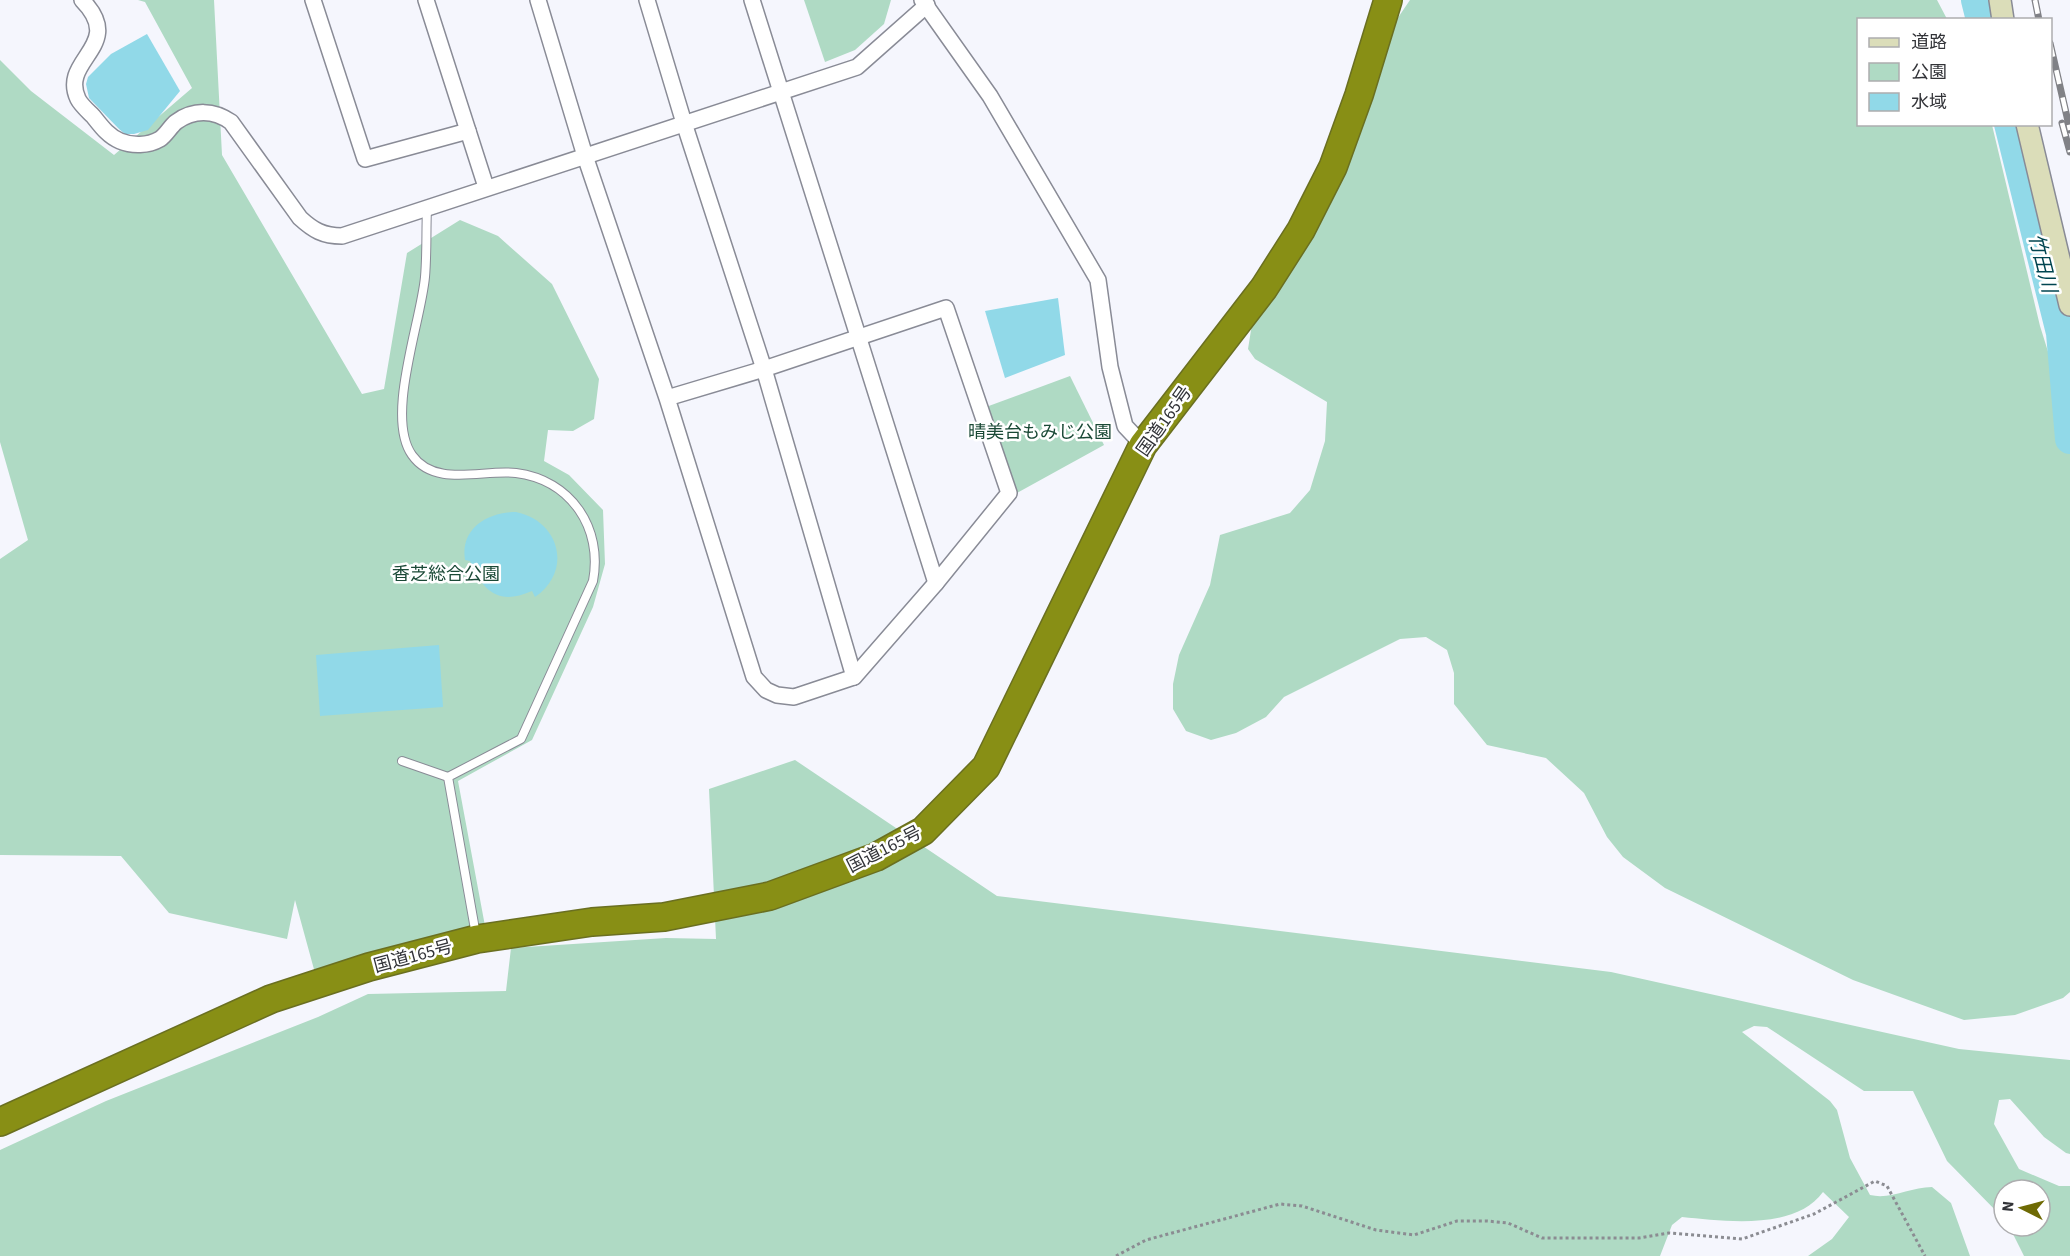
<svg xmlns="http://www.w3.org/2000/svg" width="2070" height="1256" viewBox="0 0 2070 1256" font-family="'Source Sans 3','Noto Sans JP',sans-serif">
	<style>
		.green { fill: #afdac4 }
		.water { fill: #91d9e8 }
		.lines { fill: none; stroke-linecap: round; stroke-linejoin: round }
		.river { stroke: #91d9e8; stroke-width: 30 }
		.lane-casing { stroke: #898b96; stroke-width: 10 }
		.street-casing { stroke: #898b96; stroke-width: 18 }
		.secondary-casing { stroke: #898b96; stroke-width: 24 }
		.highway-casing { stroke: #6a6f21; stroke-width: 30 }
		.path { stroke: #8b8c92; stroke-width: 3; stroke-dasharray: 3 3; stroke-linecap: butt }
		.lane { stroke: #fff; stroke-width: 8 }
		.street { stroke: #fff; stroke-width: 15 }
		.secondary { stroke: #dbddb9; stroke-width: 21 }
		.highway { stroke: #888f15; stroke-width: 27 }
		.rail-casing { stroke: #808186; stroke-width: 7 }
		.rail { stroke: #fff; stroke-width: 4.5; stroke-dasharray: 14; stroke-linecap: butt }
		.labels { text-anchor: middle; stroke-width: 5; stroke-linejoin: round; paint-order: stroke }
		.street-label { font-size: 18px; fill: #323338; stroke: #fff }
		.park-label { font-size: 18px; fill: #1a4936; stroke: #fff }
		.water-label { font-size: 20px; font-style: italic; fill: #004550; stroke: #fff }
	</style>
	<rect width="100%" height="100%" fill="#f5f6fd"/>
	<g class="green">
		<path d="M138,0H214L222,155L362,394L384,389L407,253L460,220L498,236L552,284L599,379L594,419L573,431L548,430L544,461L569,475L603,510L605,564L593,607L532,740L458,781L485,926L315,973L295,900L287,939L169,913L121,856L0,855V559L28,540L0,442V60L31,91L114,155L192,88L145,2Z"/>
		<path d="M804,0H891L884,24L855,50L825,62Z"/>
		<path d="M1410,0H1937L1947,19L1858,20V124L1992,125L2040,326L2070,422V992L2063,998L2015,1015L1964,1020L1853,980L1665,888L1623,857L1607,837L1584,793L1546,758L1487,745L1454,704V673L1447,650L1426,637L1400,639L1284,697L1266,717L1236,733L1211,740L1186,731L1173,709V684L1179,655L1210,585L1220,535L1290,513L1310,490L1325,441L1327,402L1255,359L1248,349L1252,324L1393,25Z"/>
		<path d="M1070,376L1104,445L1015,494L986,407Z"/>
		<path d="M795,760L997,896L1611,972L1959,1049L2070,1060V1154L2066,1153L2044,1137L2010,1099L1999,1100L1994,1124L2019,1169L2059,1186H2070V1256H2024L2009,1226H2040V1190H2004V1219L1947,1161L1913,1091H1864L1767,1027L1754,1026L1742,1032L1830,1101L1837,1110L1850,1158L1870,1195C1891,1200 1910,1187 1932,1187L1951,1203L1970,1256H1808L1832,1239L1849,1217L1823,1192C1795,1231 1724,1221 1682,1217L1672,1225L1660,1256H0V1150L106,1101L318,1017L368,994L506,991L511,948L666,938L716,939L709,789Z"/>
	</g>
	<g class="water">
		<path d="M147,34L180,91L148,130L134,134H125L119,129L89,98L86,84L88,77L111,54Z"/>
		<path d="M1058,298L1065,355L1005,378L985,311Z"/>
		<path d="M516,512C560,521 573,571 535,597L532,591C498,606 483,591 470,561L465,560C460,528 488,512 516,512Z"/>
		<path d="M439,645L443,707L320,716L316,655Z"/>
	</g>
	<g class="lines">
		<g class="river">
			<path d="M1976,0L1981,20"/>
			<path d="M2009,124L2061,333L2070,439"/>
		</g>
		<g class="lane-casing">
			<g id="lane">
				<path d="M427,208C426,231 427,254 425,277C421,322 385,417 412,455C435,488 483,469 516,473C571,480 603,528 593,581L521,739L448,777L476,935"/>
				<path d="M402,761L448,777"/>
			</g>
		</g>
		<g class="street-casing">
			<g id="street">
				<path d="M82,0C127,46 59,59 78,99C81,105 88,111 93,116C101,126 108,136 120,141C132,146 148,146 160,139C166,135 170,127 176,122C194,109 214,110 231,122L300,218C313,230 323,236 342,236L857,67L927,5"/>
				<path d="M313,0L365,159L468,131"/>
				<path d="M426,0L486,187"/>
				<path d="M538,0L585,156L667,398L754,677L766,690L777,695L794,697L854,677L936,583L1009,493L946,308L764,369L667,398"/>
				<path d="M647,0L684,123L764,369L854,677"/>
				<path d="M752,0L936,583"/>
				<path d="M922,0L990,96L1098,280L1110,367L1125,426L1143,445"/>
			</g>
		</g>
		<g class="secondary-casing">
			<g id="secondary">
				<path d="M2000,0L2003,20"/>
				<path d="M2027,124L2070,305"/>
			</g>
		</g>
		<g class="highway-casing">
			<path id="highway" d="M0,1122L271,999L369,967L477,939L592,922L664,917L770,896L876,857L923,831L986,767L1143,445L1264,288L1301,230L1333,167L1359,95L1388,0"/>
		</g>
		<path class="path" d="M1116,1256L1146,1240L1280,1204L1302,1206L1376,1230L1414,1235L1457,1221H1487L1508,1223L1542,1238H1639L1669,1233L1742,1239L1814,1214L1875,1181L1887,1186L1925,1256"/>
		<use href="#lane" class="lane"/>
		<use href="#street" class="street"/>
		<use href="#secondary" class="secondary"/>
		<use href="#highway" class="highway"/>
		<g class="rail-casing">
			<g id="rail">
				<path d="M2035,0L2039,20"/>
				<path d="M2050,43L2070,130"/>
				<path d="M2062,123L2070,152"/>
			</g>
		</g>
		<use href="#rail" class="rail"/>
	</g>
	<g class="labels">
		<g class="street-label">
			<text transform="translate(1164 421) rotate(-55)" y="6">国道165号</text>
			<text transform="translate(884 849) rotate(-27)" y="6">国道165号</text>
			<text transform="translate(413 956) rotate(-15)" y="6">国道165号</text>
		</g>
		<g class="park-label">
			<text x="1040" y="438">晴美台もみじ公園</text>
			<text x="446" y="580">香芝総合公園</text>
		</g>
		<g class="water-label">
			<text transform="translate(2043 263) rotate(76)" y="7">竹田川</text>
		</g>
	</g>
	<rect x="1857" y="18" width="195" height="108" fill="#ffffff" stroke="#adadaf" stroke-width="1.5"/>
	<rect x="1869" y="38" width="30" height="9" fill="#dbddb9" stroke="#adadaf" stroke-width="1.5"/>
	<text x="1911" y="48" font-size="18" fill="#323338">道路</text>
	<rect x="1869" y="63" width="30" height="18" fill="#afdac4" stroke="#adadaf" stroke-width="1.5"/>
	<text x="1911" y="78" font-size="18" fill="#323338">公園</text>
	<rect x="1869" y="93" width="30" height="18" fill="#91d9e8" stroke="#adadaf" stroke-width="1.5"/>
	<text x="1911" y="108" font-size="18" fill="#323338">水域</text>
	<g transform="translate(2022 1208) rotate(276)"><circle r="28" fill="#ffffff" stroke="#adadaf" stroke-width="1.5"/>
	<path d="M0-4.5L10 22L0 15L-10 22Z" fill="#6e6a04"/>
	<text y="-9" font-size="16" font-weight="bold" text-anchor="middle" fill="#323338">N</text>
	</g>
</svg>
